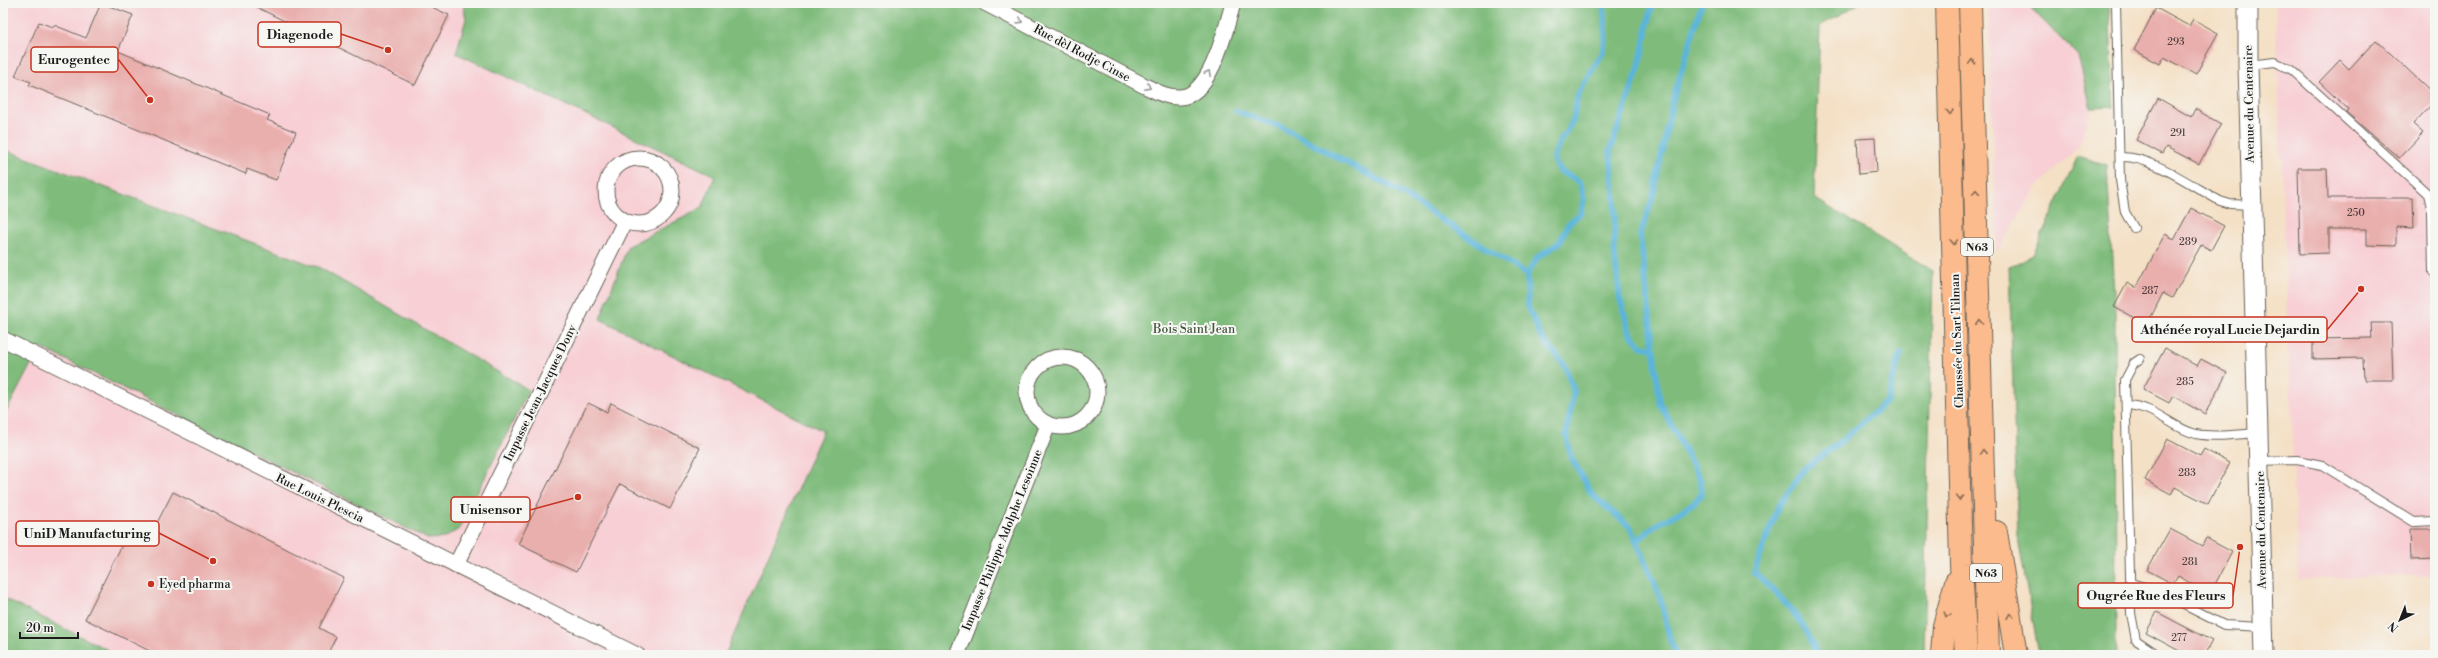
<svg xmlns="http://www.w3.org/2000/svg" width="2438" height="658" viewBox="0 0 2438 658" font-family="'Libre Bodoni',serif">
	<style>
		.built { fill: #f7cfd4 }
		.forest { fill: #7fbc7b; stroke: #4e6c4c }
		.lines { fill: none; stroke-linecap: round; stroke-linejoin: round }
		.stream { stroke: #5cb5d9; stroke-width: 6 }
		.building { fill: #e9afad }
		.service-casing { stroke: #686157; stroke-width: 10 }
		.minor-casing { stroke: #686157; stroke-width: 17 }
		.tertiary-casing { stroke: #686157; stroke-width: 21 }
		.trunk-casing { stroke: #686157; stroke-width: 24 }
		.service { stroke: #fff; stroke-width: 8 }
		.minor { stroke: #fff; stroke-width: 15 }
		.tertiary { stroke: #fff; stroke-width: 19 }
		.trunk { stroke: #fbbb8c; stroke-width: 22 }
		.oneway { stroke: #999 }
		.oneway2 { stroke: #8c6c54 }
		.poi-dot { fill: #c8321e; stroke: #f6f6f2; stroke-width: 1.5 }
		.labels { text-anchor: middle; stroke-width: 4; stroke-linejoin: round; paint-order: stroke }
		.number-label { font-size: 10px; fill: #4f4140 }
		.shield { fill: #f6f6f2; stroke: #5d5d5c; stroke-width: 1 }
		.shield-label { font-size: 11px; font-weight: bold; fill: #1c1c1c }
		.street-label { font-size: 12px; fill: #1c1c1c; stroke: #f6f6f2 }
		.park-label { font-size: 12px; fill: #43563f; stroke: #f6f6f2 }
		.poi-label { font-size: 12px; fill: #1c1c1c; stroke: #f6f6f2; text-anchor: start }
		.leader { fill: none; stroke: #c8321e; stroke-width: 1.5 }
		.callout-dot { fill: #c8321e; stroke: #f6f6f2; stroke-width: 1.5 }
		.callout { fill: #f6f6f2; stroke: #c8321e; stroke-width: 1.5 }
		.callout-label { font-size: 13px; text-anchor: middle; font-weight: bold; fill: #1c1c1c }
	</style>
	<rect width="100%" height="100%" fill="#f6f6f2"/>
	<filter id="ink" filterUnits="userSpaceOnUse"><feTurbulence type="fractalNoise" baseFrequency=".025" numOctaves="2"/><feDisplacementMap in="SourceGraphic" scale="8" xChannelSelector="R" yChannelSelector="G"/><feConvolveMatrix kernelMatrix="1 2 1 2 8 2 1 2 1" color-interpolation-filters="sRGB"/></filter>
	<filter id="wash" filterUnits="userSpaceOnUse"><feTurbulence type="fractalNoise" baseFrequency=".012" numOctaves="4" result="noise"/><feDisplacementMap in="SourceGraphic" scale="16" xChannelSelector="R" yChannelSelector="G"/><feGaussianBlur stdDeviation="0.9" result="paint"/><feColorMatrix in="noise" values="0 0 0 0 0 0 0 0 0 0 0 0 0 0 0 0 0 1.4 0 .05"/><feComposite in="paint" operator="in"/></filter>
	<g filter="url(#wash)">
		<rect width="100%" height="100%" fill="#f4e0c5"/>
		<g class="built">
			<path d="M3,3H847L1549,655H118L3,598V418L24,378L3,366Z"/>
			<path d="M1988,3H2025L2031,8L2078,56L2091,108L2079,146L2036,188L1997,252Z"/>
			<path d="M2435,3V575L2298,579L2275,4Z"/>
		</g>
		<g class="forest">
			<path d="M463,3H1860L1820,26L1814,198L1933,271L1924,655H725L823,431L600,319L628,246L702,208L715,176L456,53L466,19Z"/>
			<path d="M2026,3H2109L2114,107L2091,108L2078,56Z"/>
			<path d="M3,149L320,268L529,390L459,529L444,538L428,539L40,347L3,418Z"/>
			<path d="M2078,156L2107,165L2115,313L2116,655H2039L2018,539L2009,267L2033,255Z"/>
			<path d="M3,598L118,655H3Z"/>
		</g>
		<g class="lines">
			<g class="stream">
				<path d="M1603,3L1606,32L1603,52L1578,94L1573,121L1559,143L1554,157L1555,163L1560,171L1580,182L1584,199L1581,213L1568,224L1559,243L1537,258L1527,275L1528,307L1541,337L1564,364L1574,391L1566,433L1571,457L1592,495L1630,527L1660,596L1670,639L1676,655"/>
				<path d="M1652,3L1639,67L1610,151L1615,201L1614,249L1620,299L1630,333L1641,346L1654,349"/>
				<path d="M1236,111L1282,127L1393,188L1527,275"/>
				<path d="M1637,542C1659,516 1682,518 1702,494L1700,479L1660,403L1640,235L1652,200L1673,99L1702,3"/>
				<path d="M1817,655C1807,622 1779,595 1754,572L1778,507L1805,468L1843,440L1888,400L1900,354"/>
			</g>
		</g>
		<g id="blocks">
			<g class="building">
				<path d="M101,3L133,15L118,51L270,115L267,120L296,132L276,180L247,169L246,174L29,85L31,82L15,76L39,22L52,27L54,25L86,38Z"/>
				<path d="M248,3H423L449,15L415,85Z"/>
				<path d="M2156,8L2189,26L2193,19L2218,33L2196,74L2164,57L2160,64L2134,50Z"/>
				<path d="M2376,40L2435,95V101L2413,124L2423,133L2399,158L2346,112L2348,109L2319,82L2340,60L2349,69Z"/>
				<path d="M2158,98L2191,117L2195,109L2221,124L2199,164L2166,147L2162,154L2136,140Z"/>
				<path d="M1875,138L1877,172L1859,174L1857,139Z"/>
				<path d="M2298,168H2327L2328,198H2413L2414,228L2396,227V246L2367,245V229H2329V253L2300,254Z"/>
				<path d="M2191,208L2224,226L2211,250L2201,245L2172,298L2163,293L2147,325L2114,307L2127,283L2136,288L2165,234L2174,239Z"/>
				<path d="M2371,323H2391L2393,380H2364L2363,358L2313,359V339L2372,338Z"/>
				<path d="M2165,348L2197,366L2201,359L2227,373L2205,414L2173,396L2169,403L2143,389Z"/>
				<path d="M588,403L607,412L611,403L700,448L670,509L620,484L576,572L518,544Z"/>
				<path d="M2167,439L2200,456L2204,449L2229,463L2208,504L2175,487L2171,494L2145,480Z"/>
				<path d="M173,492L344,578L319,628L336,637L327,655H158L85,619L127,535L146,544Z"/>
				<path d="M2170,529L2202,546L2206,538L2232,552L2210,594L2178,576L2173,584L2147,570Z"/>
				<path d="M2410,529H2435V559L2411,560Z"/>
				<path d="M2157,612L2212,641L2204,655H2187L2146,633Z"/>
			</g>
		</g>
	</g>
	<g filter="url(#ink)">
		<use href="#blocks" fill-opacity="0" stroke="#686157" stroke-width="1"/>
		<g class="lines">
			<g class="service-casing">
				<g id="service">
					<path d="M2116,3L2120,180L2125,212L2134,228"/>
					<path d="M2248,65L2275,62L2292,70L2428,194L2432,212L2433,272"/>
					<path d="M2121,157C2152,156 2192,186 2220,201L2230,204L2252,205"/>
					<path d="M2140,359L2134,363L2125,380L2131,613L2136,640L2158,655"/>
					<path d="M2126,405C2156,406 2171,428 2196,434C2215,438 2239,434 2258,433"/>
					<path d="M2259,461L2297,460L2322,465L2414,522L2435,521"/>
					<path d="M2131,583L2152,589L2224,625L2263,627"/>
				</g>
			</g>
			<g class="minor-casing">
				<g id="minor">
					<path d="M985,3L1145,86C1156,91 1167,98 1180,97C1211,96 1226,28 1233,3"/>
					<circle cx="639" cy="191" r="33"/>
					<path d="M3,339L637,655"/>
					<circle cx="1062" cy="392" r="35"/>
					<path d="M456,565L625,221"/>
					<path d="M957,655L1048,425"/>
				</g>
			</g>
			<g class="tertiary-casing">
				<path id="tertiary" d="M2248,3V65L2264,655"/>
			</g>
			<g class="trunk-casing">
				<g id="trunk">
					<path d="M1947,3L1961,564L1966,655"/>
					<path d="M1970,3L1988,655"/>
					<path d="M1996,532L2016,655"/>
					<path d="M1942,655L1944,626L1956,582"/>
				</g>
			</g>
			<use href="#service" class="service"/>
			<use href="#minor" class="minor"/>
			<use href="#tertiary" class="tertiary"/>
			<use href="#trunk" class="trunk"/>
		</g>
		<defs><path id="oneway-chevron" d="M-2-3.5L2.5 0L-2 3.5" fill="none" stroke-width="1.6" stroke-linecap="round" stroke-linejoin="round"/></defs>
		<g class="oneway">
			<use href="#oneway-chevron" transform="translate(1020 21) rotate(27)"/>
			<use href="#oneway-chevron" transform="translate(1208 73) rotate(-64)"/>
			<use href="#oneway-chevron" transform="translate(1148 87) rotate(26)"/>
		</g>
		<g class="oneway2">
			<use href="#oneway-chevron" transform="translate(1972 62) rotate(-92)"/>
			<use href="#oneway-chevron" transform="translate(1950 112) rotate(88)"/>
			<use href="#oneway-chevron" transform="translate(1976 192) rotate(-92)"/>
			<use href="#oneway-chevron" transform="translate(1954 242) rotate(88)"/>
			<use href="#oneway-chevron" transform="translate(1979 322) rotate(-92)"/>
			<use href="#oneway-chevron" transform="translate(1983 452) rotate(-92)"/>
			<use href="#oneway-chevron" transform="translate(1960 498) rotate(89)"/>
			<use href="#oneway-chevron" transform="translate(1947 615) rotate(106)"/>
			<use href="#oneway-chevron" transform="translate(2010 616) rotate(-99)"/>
		</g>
	</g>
	<circle class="poi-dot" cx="151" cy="584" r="4"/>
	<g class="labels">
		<g class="number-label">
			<text x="2176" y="45">293</text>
			<text x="2178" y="136">291</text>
			<text x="2356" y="216">250</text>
			<text x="2188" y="245">289</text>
			<text x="2150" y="294">287</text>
			<text x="2185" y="385">285</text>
			<text x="2187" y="476">283</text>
			<text x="2190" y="565">281</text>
			<text x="2179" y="641">277</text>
		</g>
		<g class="shield">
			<rect x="1961" y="238" width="32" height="18" rx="3"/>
			<rect x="1970" y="564" width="32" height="18" rx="3"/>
		</g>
		<g class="shield-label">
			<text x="1977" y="251">N63</text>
			<text x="1986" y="577">N63</text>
		</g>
		<g class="street-label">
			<text transform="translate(1082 53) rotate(28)" y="4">Rue dèl Rodje Cinse</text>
			<text transform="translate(2249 104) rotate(-91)" y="4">Avenue du Centenaire</text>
			<text transform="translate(1957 341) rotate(-92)" y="4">Chaussée du Sart Tilman</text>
			<text transform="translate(540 393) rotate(-64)" y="4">Impasse Jean-Jacques Dony</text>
			<text transform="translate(320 498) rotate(26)" y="4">Rue Louis Plescia</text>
			<text transform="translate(2261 530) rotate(-91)" y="4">Avenue du Centenaire</text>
			<text transform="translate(1002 540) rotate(-68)" y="4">Impasse Philippe Adolphe Lesoinne</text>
		</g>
		<g class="park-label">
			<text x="1194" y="333">Bois Saint Jean</text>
		</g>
		<g class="poi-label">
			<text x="159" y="588">Eyed pharma</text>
		</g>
	</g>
	<path class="leader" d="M388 50L341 34M150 100L118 59M2361 289L2327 330M578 497L530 510M213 561L159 533M2240 547L2233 596"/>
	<g class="callout-dot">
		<circle cx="388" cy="50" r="4"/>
		<circle cx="150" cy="100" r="4"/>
		<circle cx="2361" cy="289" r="4"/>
		<circle cx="578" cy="497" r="4"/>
		<circle cx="213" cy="561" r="4"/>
		<circle cx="2240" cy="547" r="4"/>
	</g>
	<g class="callout">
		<rect x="258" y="22" width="83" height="25" rx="4"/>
		<rect x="31" y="47" width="87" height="25" rx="4"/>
		<rect x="2132" y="317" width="195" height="25" rx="4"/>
		<rect x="451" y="497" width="79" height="25" rx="4"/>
		<rect x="16" y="521" width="143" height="25" rx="4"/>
		<rect x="2078" y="583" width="155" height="25" rx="4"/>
	</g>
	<g class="callout-label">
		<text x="300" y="39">Diagenode</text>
		<text x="74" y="64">Eurogentec</text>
		<text x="2230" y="334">Athénée royal Lucie Dejardin</text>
		<text x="491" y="514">Unisensor</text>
		<text x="87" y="538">UniD Manufacturing</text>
		<text x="2156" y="600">Ougrée Rue des Fleurs</text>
	</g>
	<rect width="2438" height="658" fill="none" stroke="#f6f6f2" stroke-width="16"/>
	<g transform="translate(2400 620) rotate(223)" stroke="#f6f6f2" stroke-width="3" paint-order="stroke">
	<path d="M0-3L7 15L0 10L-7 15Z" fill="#1c1c1c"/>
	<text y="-6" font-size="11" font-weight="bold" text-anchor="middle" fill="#1c1c1c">N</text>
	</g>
	<path d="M20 632v6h58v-6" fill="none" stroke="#1c1c1c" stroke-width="2"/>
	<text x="26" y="632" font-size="12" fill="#1c1c1c" stroke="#f6f6f2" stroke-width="3" paint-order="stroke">20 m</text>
</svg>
